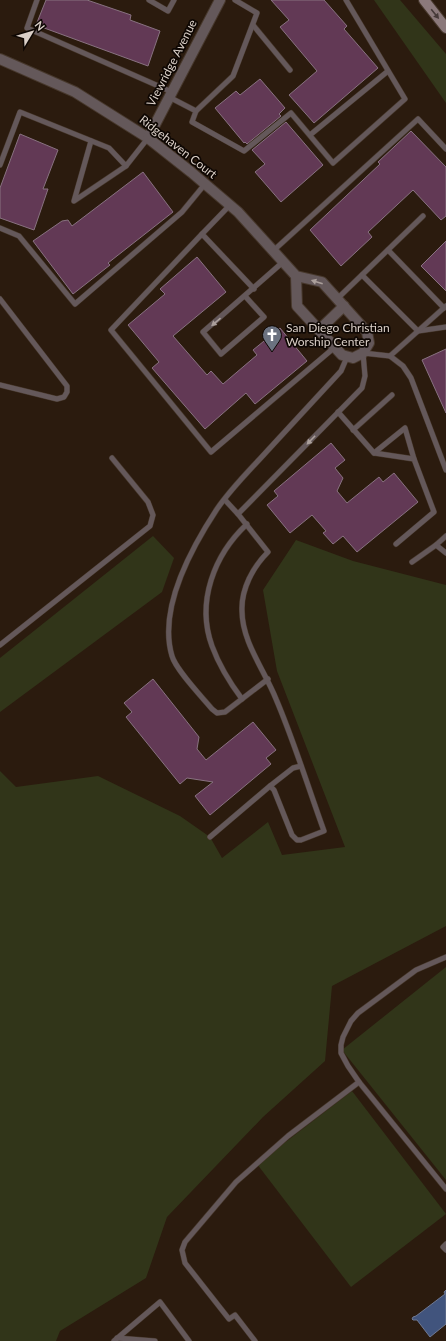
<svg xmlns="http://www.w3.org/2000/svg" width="446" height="1341" viewBox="0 0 446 1341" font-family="Lato,sans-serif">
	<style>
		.green { fill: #313519 }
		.water { fill: #41547d; stroke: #6f7993 }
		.building { fill: #623955; stroke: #887280 }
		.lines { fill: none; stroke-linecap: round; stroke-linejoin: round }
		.lane-casing { stroke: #47382c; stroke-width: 6 }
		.street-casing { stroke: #47382c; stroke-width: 12 }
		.secondary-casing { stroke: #47382c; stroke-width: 12 }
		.lane { stroke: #64585a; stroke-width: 5 }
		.street { stroke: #64585a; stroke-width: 10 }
		.secondary { stroke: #8b797b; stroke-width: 10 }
		.oneway { fill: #463a39 }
		.oneway2 { fill: #ab9f9b }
		.labels { text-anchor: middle; stroke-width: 3.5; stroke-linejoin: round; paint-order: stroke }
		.street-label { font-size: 12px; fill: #dacfc7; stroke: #0e0703 }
		.poi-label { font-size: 12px; fill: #dacfc7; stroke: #0e0703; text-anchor: start }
	</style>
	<rect width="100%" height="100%" fill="#2b1b0e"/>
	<g class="green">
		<path d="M374,0H400L446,54V103Z"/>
		<path d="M153,536L174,558L162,592L0,712V658Z"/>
		<path d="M296,540L353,561L446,585V926L332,986L325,1061L263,1117L167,1217L146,1278L60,1331L56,1341H0V771L16,787L98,776L180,816L210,837L222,858L268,822L282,855L345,847L277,671L263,590Z"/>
		<path d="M446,967V1180L342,1050Z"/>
		<path d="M352,1091L446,1214L351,1287L257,1164Z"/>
	</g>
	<path class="water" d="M446,1290V1324L430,1337L417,1320H413L412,1319L413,1317L416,1316L445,1294L444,1292Z"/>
	<g class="building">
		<path d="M46,0H87L131,15L130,20L160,31L148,66L36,25Z"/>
		<path d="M271,0H324L347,26L344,29L378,68L314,123L289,95L317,71L280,27L289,20Z"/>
		<path d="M260,79L285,108L279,114L281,116L247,144L245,142L244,143L215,108L236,91L240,95Z"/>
		<path d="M286,122L323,165L281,202L255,172L265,164L252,150Z"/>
		<path d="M411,131L446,167V216L441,220L413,190L368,232L372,237L341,266L310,230L380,164L378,162Z"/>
		<path d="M20,134L58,150L43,189H48L34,230L0,218V188Z"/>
		<path d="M143,172L173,212L108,263L110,265L73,294L33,241L62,221L68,220L72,226Z"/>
		<path d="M446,241V291L421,266Z"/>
		<path d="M197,257L226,292L173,336L207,375L211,371L223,384L257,355L253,350L280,328L307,361L255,404L246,393L205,429L152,368L159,362L128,325L165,294L160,289Z"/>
		<path d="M446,349V413L422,360Z"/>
		<path d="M331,443L345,460L335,468L343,478L337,491L347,503L379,477L383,482L394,473L418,502L357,552L343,536L333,544L323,533L326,531L312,515L290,533L267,505L278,496L274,491Z"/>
		<path d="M153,679L199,737L197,749L206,760L253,722L276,750L266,758L271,764L210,815L195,796L213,782L187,778L180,784L126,717L132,712L124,703Z"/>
	</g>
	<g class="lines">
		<g class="lane-casing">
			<g id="lane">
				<path d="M37,0L27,28L172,92"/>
				<path d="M149,0L168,11L174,0"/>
				<path d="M253,25L290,70"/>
				<path d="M169,97L196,111L192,122L244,151L291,113L333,163L405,99L346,0"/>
				<path d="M196,111L233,76L257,13L235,0"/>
				<path d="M310,135L388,71"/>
				<path d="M91,141L74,201L126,166"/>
				<path d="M0,165L20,112L109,148L126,166L148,138"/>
				<path d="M230,205L202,234L254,289"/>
				<path d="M0,228L19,236L75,304L182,212L205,184"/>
				<path d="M202,234L111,330L211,452L335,347"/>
				<path d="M388,250L444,308"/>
				<path d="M273,251L418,119L446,149"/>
				<path d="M362,275L418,331L446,327"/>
				<path d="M245,296L264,317L221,354L203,332L283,262"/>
				<path d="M0,299L67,386V392L64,397L57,399L0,385"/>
				<path d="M337,299L423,216"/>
				<path d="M390,356L403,366L411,378L446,470"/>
				<path d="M338,412L374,453L414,459L434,512L396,544"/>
				<path d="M353,430L392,395"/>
				<path d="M374,453L405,428L414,459"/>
				<path d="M225,500L238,514L268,552C253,567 241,589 242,611C242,642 265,671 276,699C294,741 308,787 324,831L301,840H297L292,835L274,790L270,786"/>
				<path d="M238,514L362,388L365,376L363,353L390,356L446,306"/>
				<path d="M446,536L436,545L446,553"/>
				<path d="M412,562L436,545"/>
				<path d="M0,645L150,526L153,515L148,502L112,458"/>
				<path d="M268,679L225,712L217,713L212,709C202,697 176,670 172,656C158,609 192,547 217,509C232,487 251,469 269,449C293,423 317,397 341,371L347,357"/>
				<path d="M242,699C230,683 219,665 212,646C196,602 214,555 247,524"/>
				<path d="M210,837L270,786L293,768L301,766"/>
				<path d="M359,1082L446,1189"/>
				<path d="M446,1244L443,1247L446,1250"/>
				<path d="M117,1338L155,1341"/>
				<path d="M114,1341L160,1302L189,1341"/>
				<path d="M255,1341L235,1315L229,1319L185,1263L182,1250L185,1242L236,1182L288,1136L359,1082L348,1066L341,1053V1045L343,1037L351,1021L358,1013L416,970L446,957"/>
			</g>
		</g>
		<g class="street-casing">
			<g id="street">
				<path d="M0,59L75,92L148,138L191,172L238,212L296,276L322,282L367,332L369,343L363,353L353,358L342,355L297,306L296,276"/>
				<path d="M148,138L220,0"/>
				<path d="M319,330L344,306"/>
			</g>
		</g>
		<g class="secondary-casing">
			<path id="secondary" d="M424,0L446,28"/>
		</g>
		<use href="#lane" class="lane"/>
		<use href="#street" class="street"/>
		<use href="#secondary" class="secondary"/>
	</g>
	<defs><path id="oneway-solid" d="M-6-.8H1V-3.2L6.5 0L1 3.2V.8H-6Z"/></defs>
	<use class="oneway" href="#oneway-solid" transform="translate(435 14) rotate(51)"/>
	<g class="oneway2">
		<use href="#oneway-solid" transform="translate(317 282) rotate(-162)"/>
		<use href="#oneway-solid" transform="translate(216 322) rotate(139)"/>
		<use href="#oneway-solid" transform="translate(311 440) rotate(134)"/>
	</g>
	<defs>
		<g id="church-pin" transform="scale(1)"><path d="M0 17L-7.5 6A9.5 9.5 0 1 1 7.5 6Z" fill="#6b7280" stroke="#0e0703"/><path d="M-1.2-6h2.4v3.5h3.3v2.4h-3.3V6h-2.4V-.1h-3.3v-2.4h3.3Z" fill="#fff"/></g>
	</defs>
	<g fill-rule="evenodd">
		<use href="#church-pin" x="272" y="335"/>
	</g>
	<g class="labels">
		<g class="street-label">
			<text transform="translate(172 63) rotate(-63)" y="4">Viewridge Avenue</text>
			<text transform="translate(178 147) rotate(38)" y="4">Ridgehaven Court</text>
		</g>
		<g class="poi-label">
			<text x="286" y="332">San Diego Christian<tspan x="286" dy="14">Worship Center</tspan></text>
		</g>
	</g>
	<g transform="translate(32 32) rotate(52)" stroke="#0e0703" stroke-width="3" paint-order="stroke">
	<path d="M0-3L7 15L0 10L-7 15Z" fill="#dacfc7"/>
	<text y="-6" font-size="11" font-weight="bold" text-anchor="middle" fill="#dacfc7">N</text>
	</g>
</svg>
